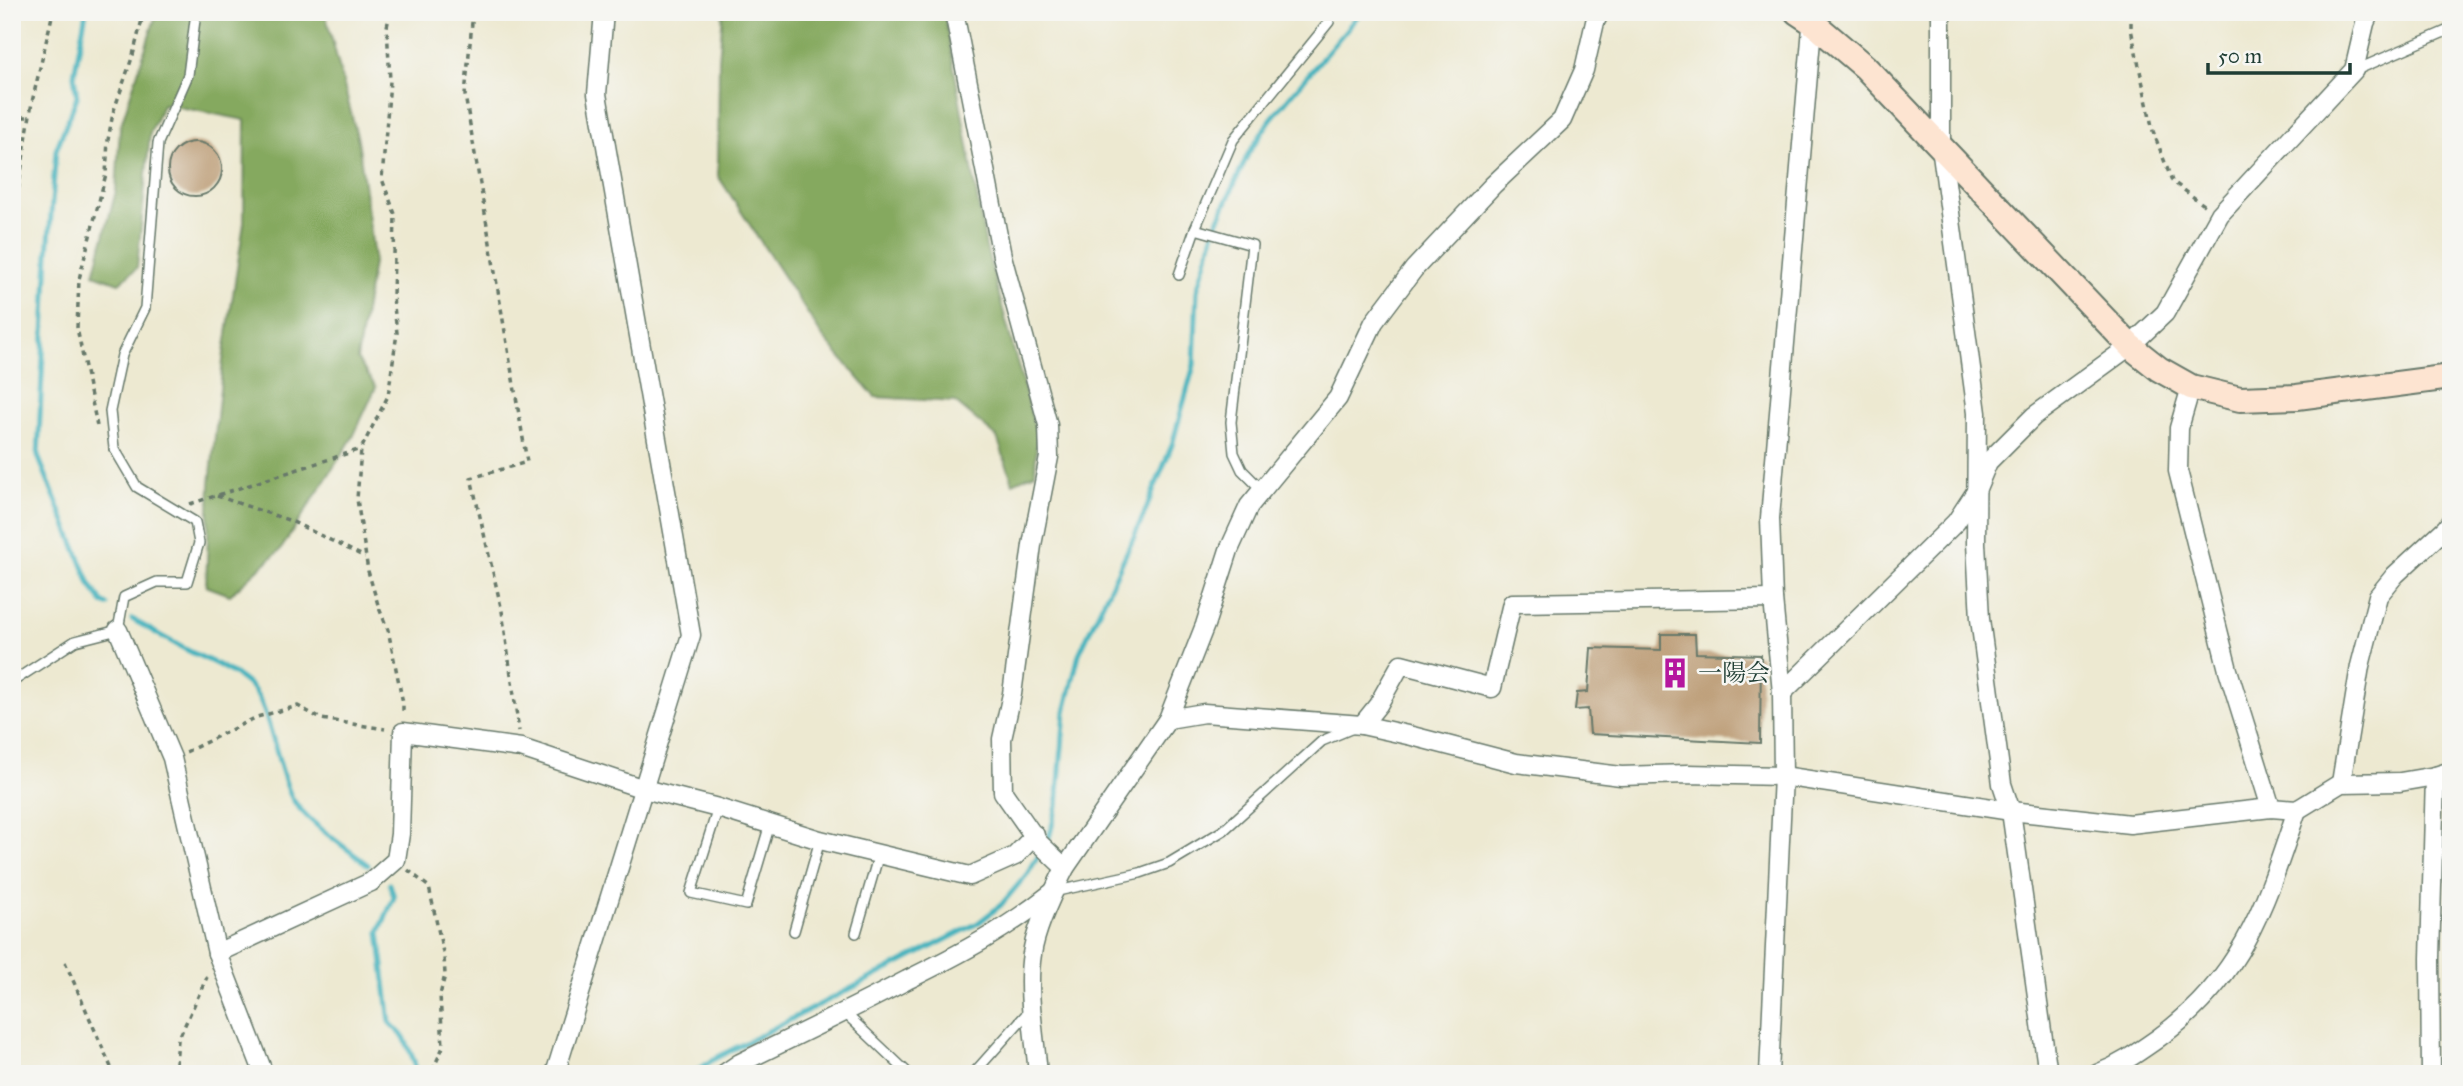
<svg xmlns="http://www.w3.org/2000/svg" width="2463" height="1086" viewBox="0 0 2463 1086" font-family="'IM FELL Great Primer','Noto Serif JP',serif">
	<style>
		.forest { fill: #85a95e; stroke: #527349; stroke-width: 2 }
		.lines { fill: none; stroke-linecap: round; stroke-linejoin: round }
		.stream { stroke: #44b3be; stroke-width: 5 }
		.building { fill: #bfa17d }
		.lane-casing { stroke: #67796b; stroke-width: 12 }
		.street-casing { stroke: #67796b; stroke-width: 21 }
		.secondary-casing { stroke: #67796b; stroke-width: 28 }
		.path { stroke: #67796b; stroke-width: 3.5; stroke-dasharray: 5 5; stroke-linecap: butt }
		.lane { stroke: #fff; stroke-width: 9 }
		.street { stroke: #fff; stroke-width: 18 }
		.secondary { stroke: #fde4d1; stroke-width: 24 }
		.labels { text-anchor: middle; stroke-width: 5; stroke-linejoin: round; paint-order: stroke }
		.poi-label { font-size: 24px; fill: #1f3d34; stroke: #f6f6f2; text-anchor: start }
	</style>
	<rect width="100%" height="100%" fill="#f6f6f2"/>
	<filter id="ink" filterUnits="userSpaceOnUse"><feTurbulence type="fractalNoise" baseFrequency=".0143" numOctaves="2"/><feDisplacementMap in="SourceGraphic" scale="14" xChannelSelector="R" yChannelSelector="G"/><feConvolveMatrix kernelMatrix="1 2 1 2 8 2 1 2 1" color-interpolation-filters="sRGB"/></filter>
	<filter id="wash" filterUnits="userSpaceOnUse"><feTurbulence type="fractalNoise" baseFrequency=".00686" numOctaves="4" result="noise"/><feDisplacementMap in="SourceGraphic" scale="28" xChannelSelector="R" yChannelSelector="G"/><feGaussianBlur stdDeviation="1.57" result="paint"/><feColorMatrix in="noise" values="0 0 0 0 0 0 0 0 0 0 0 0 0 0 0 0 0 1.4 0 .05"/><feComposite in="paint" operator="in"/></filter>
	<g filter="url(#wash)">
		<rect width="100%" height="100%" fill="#ede9d1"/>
		<g class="forest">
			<path d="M157,12H325L358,140L374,257L357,359L376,387L353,437L281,549L230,595L206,586L210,484L223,360L244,223L245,120L163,104L150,133L137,268L119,283L94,274L116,191L120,128Z"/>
			<path d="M723,12H944L986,247L1037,436L1035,473L1013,483L997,437L955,402L875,397L823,337L718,176L719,60Z"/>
		</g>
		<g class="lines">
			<g class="stream">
				<path d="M86,12L74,75L77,97L56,150L48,254L38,456L90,584L102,602L107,605"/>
				<path d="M132,619C146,627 160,636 174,643C199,658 231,667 252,688C268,703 279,774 292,798C304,820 348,849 368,865"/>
				<path d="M390,884L394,897L379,932L390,1023L404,1037L414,1061L416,1074"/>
				<path d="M692,1074L714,1059L978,923L1001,905L1028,873L1049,838L1057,806L1065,712L1079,654L1140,524L1172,445L1194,365L1197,291L1216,225L1248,154L1271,119L1361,12"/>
			</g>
		</g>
		<g id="blocks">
			<g class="building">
				<circle cx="195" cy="169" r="27"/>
				<path d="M1661,634H1695L1696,653L1761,655L1760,743L1590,734L1588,709L1575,710L1577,693L1588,692L1591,648L1661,650Z"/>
			</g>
		</g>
	</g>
	<g filter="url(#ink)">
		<use href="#blocks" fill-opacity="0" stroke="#67796b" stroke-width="2"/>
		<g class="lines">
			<g class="lane-casing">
				<g id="lane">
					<path d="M2356,70L2451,29"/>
					<path d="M1195,229L1252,245L1231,422L1234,453L1242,470L1262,490"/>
					<path d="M1179,275L1195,229L1233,140L1329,22"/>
					<path d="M12,682L75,641L118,630L124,597L157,582H187L199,543L195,522L137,487L114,448L110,411L122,355L145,308L158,143L188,75L196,12"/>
					<path d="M718,808L691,893L746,905L770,824"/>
					<path d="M1053,892L1140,873L1169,863L1224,830L1322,741L1353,728"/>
					<path d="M794,931L820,840"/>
					<path d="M856,933L879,854"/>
					<path d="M845,1013L909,1074"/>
					<path d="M740,1063L750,1074"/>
					<path d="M973,1074L1030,1010"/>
				</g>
			</g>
			<g class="street-casing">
				<g id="street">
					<path d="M954,12L1002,256L1048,425L1049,457L1032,545L1012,694L1002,739L1003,792L1038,842L1065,868"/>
					<path d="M1941,12V146L1977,413L1976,543L1980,619L2002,784L2011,811L2048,1074"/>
					<path d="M2191,387L2179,428L2178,471L2228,670L2271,808"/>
					<path d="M118,630L172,758L217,953L264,1074"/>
					<path d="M1782,693L1956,522L1975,493L1988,462L2034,416L2130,346L2165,313L2220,214L2354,70L2365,23L2370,12"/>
					<path d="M1168,719L1204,713L1362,725L1412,736L1516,763L1621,776L1687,774L1783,776L2011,811L2130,824L2271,808L2297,810L2341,783L2400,782L2435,776L2451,771"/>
					<path d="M1362,725L1378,705L1401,664L1492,688L1512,603L1773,599"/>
					<path d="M2341,783L2360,666L2378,596L2395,575L2446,528L2451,521"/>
					<path d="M217,953L371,882L396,860L400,834L403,732L521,748L644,789L718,808L820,840L970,876L1015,856L1035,835"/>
					<path d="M555,1074L691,635L597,94L604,12"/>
					<path d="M724,1074L740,1063C796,1036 852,1009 907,980C960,954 1007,929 1053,892"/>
					<path d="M1038,1074C1035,1037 1026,990 1032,954C1035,931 1054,890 1065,868L1168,719L1205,625L1229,550L1249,506L1338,398L1374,322L1414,269L1493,185L1562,120L1584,70L1595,22L1600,12"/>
					<path d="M1769,1074L1783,776L1782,693L1773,599L1770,518L1813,16"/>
					<path d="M2097,1074C2120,1065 2137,1053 2157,1039C2243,978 2265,905 2297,810"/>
					<path d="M2431,1074L2430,958L2435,776"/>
				</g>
			</g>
			<g class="secondary-casing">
				<path id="secondary" d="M1797,12L1812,22L1865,67L2130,346L2159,369L2191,387L2240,399L2297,397L2451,377"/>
			</g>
			<g class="path">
				<path d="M390,12L387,27L390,81L382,179L395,214L393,297L397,333L388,396L361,449L357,499L368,571L379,608L388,630L403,703V714"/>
				<path d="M473,12L465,95L527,462L471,478L502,611L519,731"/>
				<path d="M2131,12V29L2153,131L2172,181L2204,205"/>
				<path d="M12,117H30"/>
				<path d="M12,229L32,102L53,12"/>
				<path d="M97,426L77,328L79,279L106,174L108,140L113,113L133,55L144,12"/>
				<path d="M217,496L291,521L365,557"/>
				<path d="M190,504L361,449"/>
				<path d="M186,752L257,717L298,706L321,719L385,729"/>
				<path d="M408,870L429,887L444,957L445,975L440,995L443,1047L431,1074"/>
				<path d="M65,962L114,1074"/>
				<path d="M175,1074L178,1040L207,977"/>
			</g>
			<use href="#lane" class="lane"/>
			<use href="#street" class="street"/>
			<use href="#secondary" class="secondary"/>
		</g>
	</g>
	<defs>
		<g id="building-bare" transform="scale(2.415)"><path d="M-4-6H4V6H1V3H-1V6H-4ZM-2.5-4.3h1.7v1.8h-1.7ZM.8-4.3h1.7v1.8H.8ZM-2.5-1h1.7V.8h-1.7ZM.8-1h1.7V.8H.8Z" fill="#b5179e" stroke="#f6f6f2" stroke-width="2.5" paint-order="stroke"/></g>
	</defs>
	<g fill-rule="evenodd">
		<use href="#building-bare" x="1675" y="673"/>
	</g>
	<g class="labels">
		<g class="poi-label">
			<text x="1698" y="681">一陽会</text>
		</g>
	</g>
	<rect width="2463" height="1086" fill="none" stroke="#f6f6f2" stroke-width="42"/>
	<path d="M2208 63v10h142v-10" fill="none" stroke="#1f3d34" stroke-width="3.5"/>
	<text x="2218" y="63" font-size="21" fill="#1f3d34" stroke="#f6f6f2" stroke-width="5" paint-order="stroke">50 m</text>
</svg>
